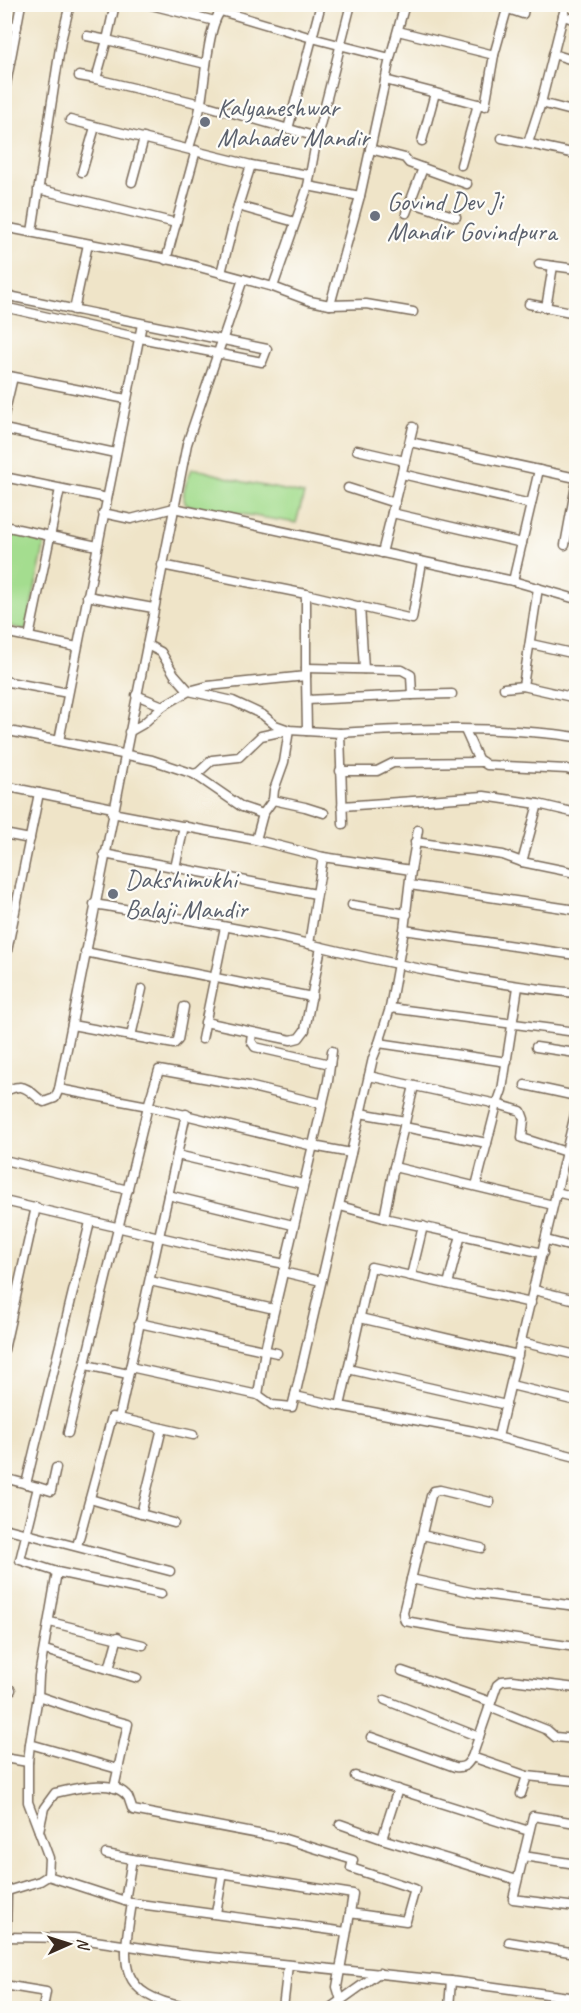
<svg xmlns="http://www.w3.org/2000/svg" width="581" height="2013" viewBox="0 0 581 2013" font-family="Caveat,sans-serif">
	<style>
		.green { fill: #a4dd8f; stroke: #708456; stroke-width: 1.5 }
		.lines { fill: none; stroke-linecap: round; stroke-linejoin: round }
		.minor-casing { stroke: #7a6b5a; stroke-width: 11 }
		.minor { stroke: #fff; stroke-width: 8 }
		.worship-dot { fill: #6b7280; stroke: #fdfcf7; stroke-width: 2 }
		.labels { text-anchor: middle; stroke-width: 4.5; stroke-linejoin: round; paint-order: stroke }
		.worship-label { font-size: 26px; fill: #5b616d; stroke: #fdfcf7; text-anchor: start }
	</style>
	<rect width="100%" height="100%" fill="#fdfcf7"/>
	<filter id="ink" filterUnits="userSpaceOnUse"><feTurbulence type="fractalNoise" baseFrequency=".0167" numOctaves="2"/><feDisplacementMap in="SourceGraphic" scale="12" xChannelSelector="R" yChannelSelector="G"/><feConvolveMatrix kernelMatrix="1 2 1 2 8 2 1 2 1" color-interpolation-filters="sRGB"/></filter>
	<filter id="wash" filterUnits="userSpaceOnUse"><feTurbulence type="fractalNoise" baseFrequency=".008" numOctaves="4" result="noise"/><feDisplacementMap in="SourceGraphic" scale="24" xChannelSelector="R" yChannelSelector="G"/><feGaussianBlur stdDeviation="1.35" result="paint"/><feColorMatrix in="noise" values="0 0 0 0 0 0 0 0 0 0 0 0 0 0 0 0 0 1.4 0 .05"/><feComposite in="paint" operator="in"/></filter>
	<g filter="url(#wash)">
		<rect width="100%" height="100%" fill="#efe4c8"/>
		<g class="green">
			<path d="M192,469H197L244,482L304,494L296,523L186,505C180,493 187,481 192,469Z"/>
			<path d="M5,531L46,538L26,630L5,625Z"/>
		</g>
	</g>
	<g filter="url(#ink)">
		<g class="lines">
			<g class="minor-casing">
				<g id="minor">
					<path d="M115,4L107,40L206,64"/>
					<path d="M147,4L215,21"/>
					<path d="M494,4L523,14L525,4"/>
					<path d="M566,4L541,103L576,112"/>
					<path d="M563,16L576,20"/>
					<path d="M4,24L17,27"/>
					<path d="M398,31L494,55"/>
					<path d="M87,36L107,40L96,79"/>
					<path d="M553,54L576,61"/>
					<path d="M79,76L96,79L201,104L317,137"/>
					<path d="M385,80L478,104L461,165"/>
					<path d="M4,95L21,4"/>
					<path d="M478,104L485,106L494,55L507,9"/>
					<path d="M70,120L251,165L308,175"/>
					<path d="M288,129L321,4"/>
					<path d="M502,138L576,154"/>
					<path d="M422,141L435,93"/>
					<path d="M528,143L541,103"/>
					<path d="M189,148C193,133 199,118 201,102C205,82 208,24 221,11L312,38L390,58"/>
					<path d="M370,149L405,158L409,163L467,184"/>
					<path d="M82,172L95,127"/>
					<path d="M132,182L144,138"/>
					<path d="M308,186L360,196"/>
					<path d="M38,189L176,223"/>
					<path d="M410,202L456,217"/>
					<path d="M238,206L295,222"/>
					<path d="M406,213L423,168"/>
					<path d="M4,227L177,261L273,287L310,301L330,305L366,304L413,312"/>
					<path d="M32,232L61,41L70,4"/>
					<path d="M166,260L196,150"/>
					<path d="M539,264L576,269"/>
					<path d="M221,273L238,206L251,165"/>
					<path d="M273,287L308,186L317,137L351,4"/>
					<path d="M4,295L267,349L262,362L140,338L4,307"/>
					<path d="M529,304L576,313"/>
					<path d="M330,305L360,196L390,58L405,4"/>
					<path d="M546,308L553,266"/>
					<path d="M74,310L88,244"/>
					<path d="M4,375L126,399"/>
					<path d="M4,415L13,377"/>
					<path d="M4,429L115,453"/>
					<path d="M410,442L576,478"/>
					<path d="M357,450L405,461"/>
					<path d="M402,474L531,504"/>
					<path d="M4,477L107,498"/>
					<path d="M348,488L395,503"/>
					<path d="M103,513L131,519L174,508L513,581L576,599"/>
					<path d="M392,513L522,543"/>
					<path d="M4,526L97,546"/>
					<path d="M565,545L576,485"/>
					<path d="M382,553L413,427"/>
					<path d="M162,565L306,594L412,619L422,562"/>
					<path d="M513,581L539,470"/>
					<path d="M87,596L153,608"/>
					<path d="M360,606L364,669"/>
					<path d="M4,632L77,647"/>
					<path d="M29,637L60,489"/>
					<path d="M531,644L576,654"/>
					<path d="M147,645L161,652L174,674L189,691L208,686L306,676V594"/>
					<path d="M306,668L402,670L411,675L412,695L452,694"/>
					<path d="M306,676L307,731"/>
					<path d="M4,681L68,693"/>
					<path d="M523,686L538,588"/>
					<path d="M504,688L523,686L576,698"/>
					<path d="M136,695L163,706"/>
					<path d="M307,700L412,695"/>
					<path d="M4,730L152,760L194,774L199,772L212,760L239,757L261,736L289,730L284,762L274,790L273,800L263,814L256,840"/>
					<path d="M465,730L478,759L487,765L567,769L576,772"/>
					<path d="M129,732L143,724L163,706L189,691L233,701L263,715L275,725L289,730L340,733L343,824"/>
					<path d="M340,733C418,728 499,726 576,737"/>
					<path d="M59,741L142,324"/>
					<path d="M340,771H377L393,763L482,762"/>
					<path d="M194,774L242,807L263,814"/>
					<path d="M4,786L113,808"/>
					<path d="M273,800L305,807L324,813"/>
					<path d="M342,806L484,796L538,804L576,813"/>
					<path d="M112,813L256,840L323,857L411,870"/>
					<path d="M4,834L30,839"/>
					<path d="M415,842L503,855L522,862L576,873"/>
					<path d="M104,854L316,894"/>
					<path d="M522,862L538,804"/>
					<path d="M175,868L184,826"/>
					<path d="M410,885L576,910"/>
					<path d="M94,904C166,916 238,927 309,944C397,965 486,984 576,993"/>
					<path d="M352,905L407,914"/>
					<path d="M404,930L411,870L418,830"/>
					<path d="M309,944L323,857"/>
					<path d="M85,952L312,997"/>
					<path d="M4,966L39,793"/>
					<path d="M390,1008L576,1032"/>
					<path d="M205,1022L291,1040L299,1038L305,1030L321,947"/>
					<path d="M72,1025L174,1044L178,1040L184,1007"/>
					<path d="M252,1033L251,1041L255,1047L330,1064"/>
					<path d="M131,1036L142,989"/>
					<path d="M202,1039L225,927"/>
					<path d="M536,1047L576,1053"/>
					<path d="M507,1062L379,1043L390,1008L404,930L576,955"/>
					<path d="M369,1076L497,1104L521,1111L524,1119L522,1138L566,1152"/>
					<path d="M525,1085L576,1096"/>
					<path d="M59,1089L148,1106L313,1146L351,1153"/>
					<path d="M4,1091C9,1090 14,1087 19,1087C28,1086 36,1098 44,1102L55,1098L59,1089L187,444L243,279"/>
					<path d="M360,1113L405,1121"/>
					<path d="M404,1127L487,1143"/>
					<path d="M177,1155L303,1184"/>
					<path d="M4,1160L128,1190"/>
					<path d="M394,1167L553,1205"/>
					<path d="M476,1186L497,1104L502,1090L518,987"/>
					<path d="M556,1192L576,1197"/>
					<path d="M168,1195L293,1225"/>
					<path d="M4,1201L220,1251L285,1264"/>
					<path d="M340,1206L384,1218L543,1253"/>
					<path d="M384,1218L394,1167L414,1086"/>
					<path d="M546,1240L576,1248"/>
					<path d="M283,1272L321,1281"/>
					<path d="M411,1276L423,1226"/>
					<path d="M150,1281L274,1309"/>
					<path d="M448,1284L461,1235"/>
					<path d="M534,1290L576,1300"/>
					<path d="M531,1303L371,1267L340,1406L473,1431L576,1457"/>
					<path d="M360,1318L518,1355"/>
					<path d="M139,1323L277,1353"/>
					<path d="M521,1342L576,1355"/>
					<path d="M4,1350L36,1207"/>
					<path d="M86,1365L128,1374"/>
					<path d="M130,1367L258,1395L265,1350L328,1081L332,1051"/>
					<path d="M348,1369L506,1405"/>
					<path d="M511,1385L576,1401"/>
					<path d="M258,1395L272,1405L292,1407L296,1391"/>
					<path d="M340,1406L295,1396L373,1058L379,1043"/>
					<path d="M119,1418L162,1428L141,1514L174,1523"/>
					<path d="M162,1428L193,1435"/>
					<path d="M68,1433L148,1106L159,1070L248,1086L322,1104"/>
					<path d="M498,1437L576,1110"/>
					<path d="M4,1478L38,1487L20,1560L57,1572L161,1594"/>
					<path d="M26,1484L90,1222"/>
					<path d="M38,1487L51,1491L56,1468"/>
					<path d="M90,1499L141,1514"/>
					<path d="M490,1502L440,1490L434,1491L431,1496L403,1613L405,1621L467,1632L576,1647"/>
					<path d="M4,1528L170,1571"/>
					<path d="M422,1535L481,1548"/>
					<path d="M77,1546L112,1417L119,1418L186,1114"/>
					<path d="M57,1572L39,1676L38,1696L30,1744L118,1769"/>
					<path d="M411,1579L475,1593L576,1606"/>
					<path d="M50,1622L143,1645"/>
					<path d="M45,1650L137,1678"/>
					<path d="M109,1669L118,1637"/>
					<path d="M402,1671L491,1702"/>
					<path d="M4,1689L11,1690"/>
					<path d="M38,1696L91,1714L128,1724L114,1788"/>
					<path d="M385,1700L479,1737"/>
					<path d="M489,1707L547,1730L555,1737L576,1739"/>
					<path d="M371,1737L455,1767C465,1768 467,1765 472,1757L497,1685L502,1681L512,1680L576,1688"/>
					<path d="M472,1757L527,1776L576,1781"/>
					<path d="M4,1758L28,1762L30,1744"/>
					<path d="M28,1762V1802L39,1831"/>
					<path d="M355,1776L529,1831"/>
					<path d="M521,1794L527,1776"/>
					<path d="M576,1823L533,1816L513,1899L576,1907"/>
					<path d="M340,1824L382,1839L517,1880"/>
					<path d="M382,1839L398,1789"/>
					<path d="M106,1854L132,1859"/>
					<path d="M523,1856L576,1864"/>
					<path d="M48,1876L49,1858L39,1831L44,1808L55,1793C74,1789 113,1777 128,1797C130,1801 131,1807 133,1810L285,1839L353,1860L351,1868L415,1889L406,1921L350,1913L337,1987L341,2000"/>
					<path d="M4,1892L40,1881L48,1876L128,1902"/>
					<path d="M125,1901L132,1859L353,1894L350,1913"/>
					<path d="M216,1913L223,1873"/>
					<path d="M6,1936L7,1893"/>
					<path d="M4,1937L74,1938L191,1955L451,1981L576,1998"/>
					<path d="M509,1942L576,1953"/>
					<path d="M4,1985L46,1992L43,2008"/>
					<path d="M185,2007C114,1994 123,1961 132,1903L346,1932"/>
					<path d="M283,2008L288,1965"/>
					<path d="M330,2008L379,1973"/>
					<path d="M449,2008L451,1981"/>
				</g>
			</g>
			<use href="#minor" class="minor"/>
		</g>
	</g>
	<g class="worship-dot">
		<circle cx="205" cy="122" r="6"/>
		<circle cx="375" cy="216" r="6"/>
		<circle cx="113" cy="894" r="6"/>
	</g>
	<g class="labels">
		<g class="worship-label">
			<text x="217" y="116">Kalyaneshwar<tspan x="217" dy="30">Mahadev Mandir</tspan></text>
			<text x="387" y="210">Govind Dev Ji<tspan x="387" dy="30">Mandir Govindpura</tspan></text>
			<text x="125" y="888">Dakshimukhi<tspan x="125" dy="30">Balaji Mandir</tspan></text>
		</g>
	</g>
	<rect width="581" height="2013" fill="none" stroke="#fdfcf7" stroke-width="24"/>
	<g transform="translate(69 1944) rotate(87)" stroke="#fdfcf7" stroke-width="4.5" paint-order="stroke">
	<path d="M0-4.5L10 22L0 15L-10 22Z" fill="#3b2a1e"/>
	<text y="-9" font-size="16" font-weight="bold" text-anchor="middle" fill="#3b2a1e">N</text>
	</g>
</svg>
